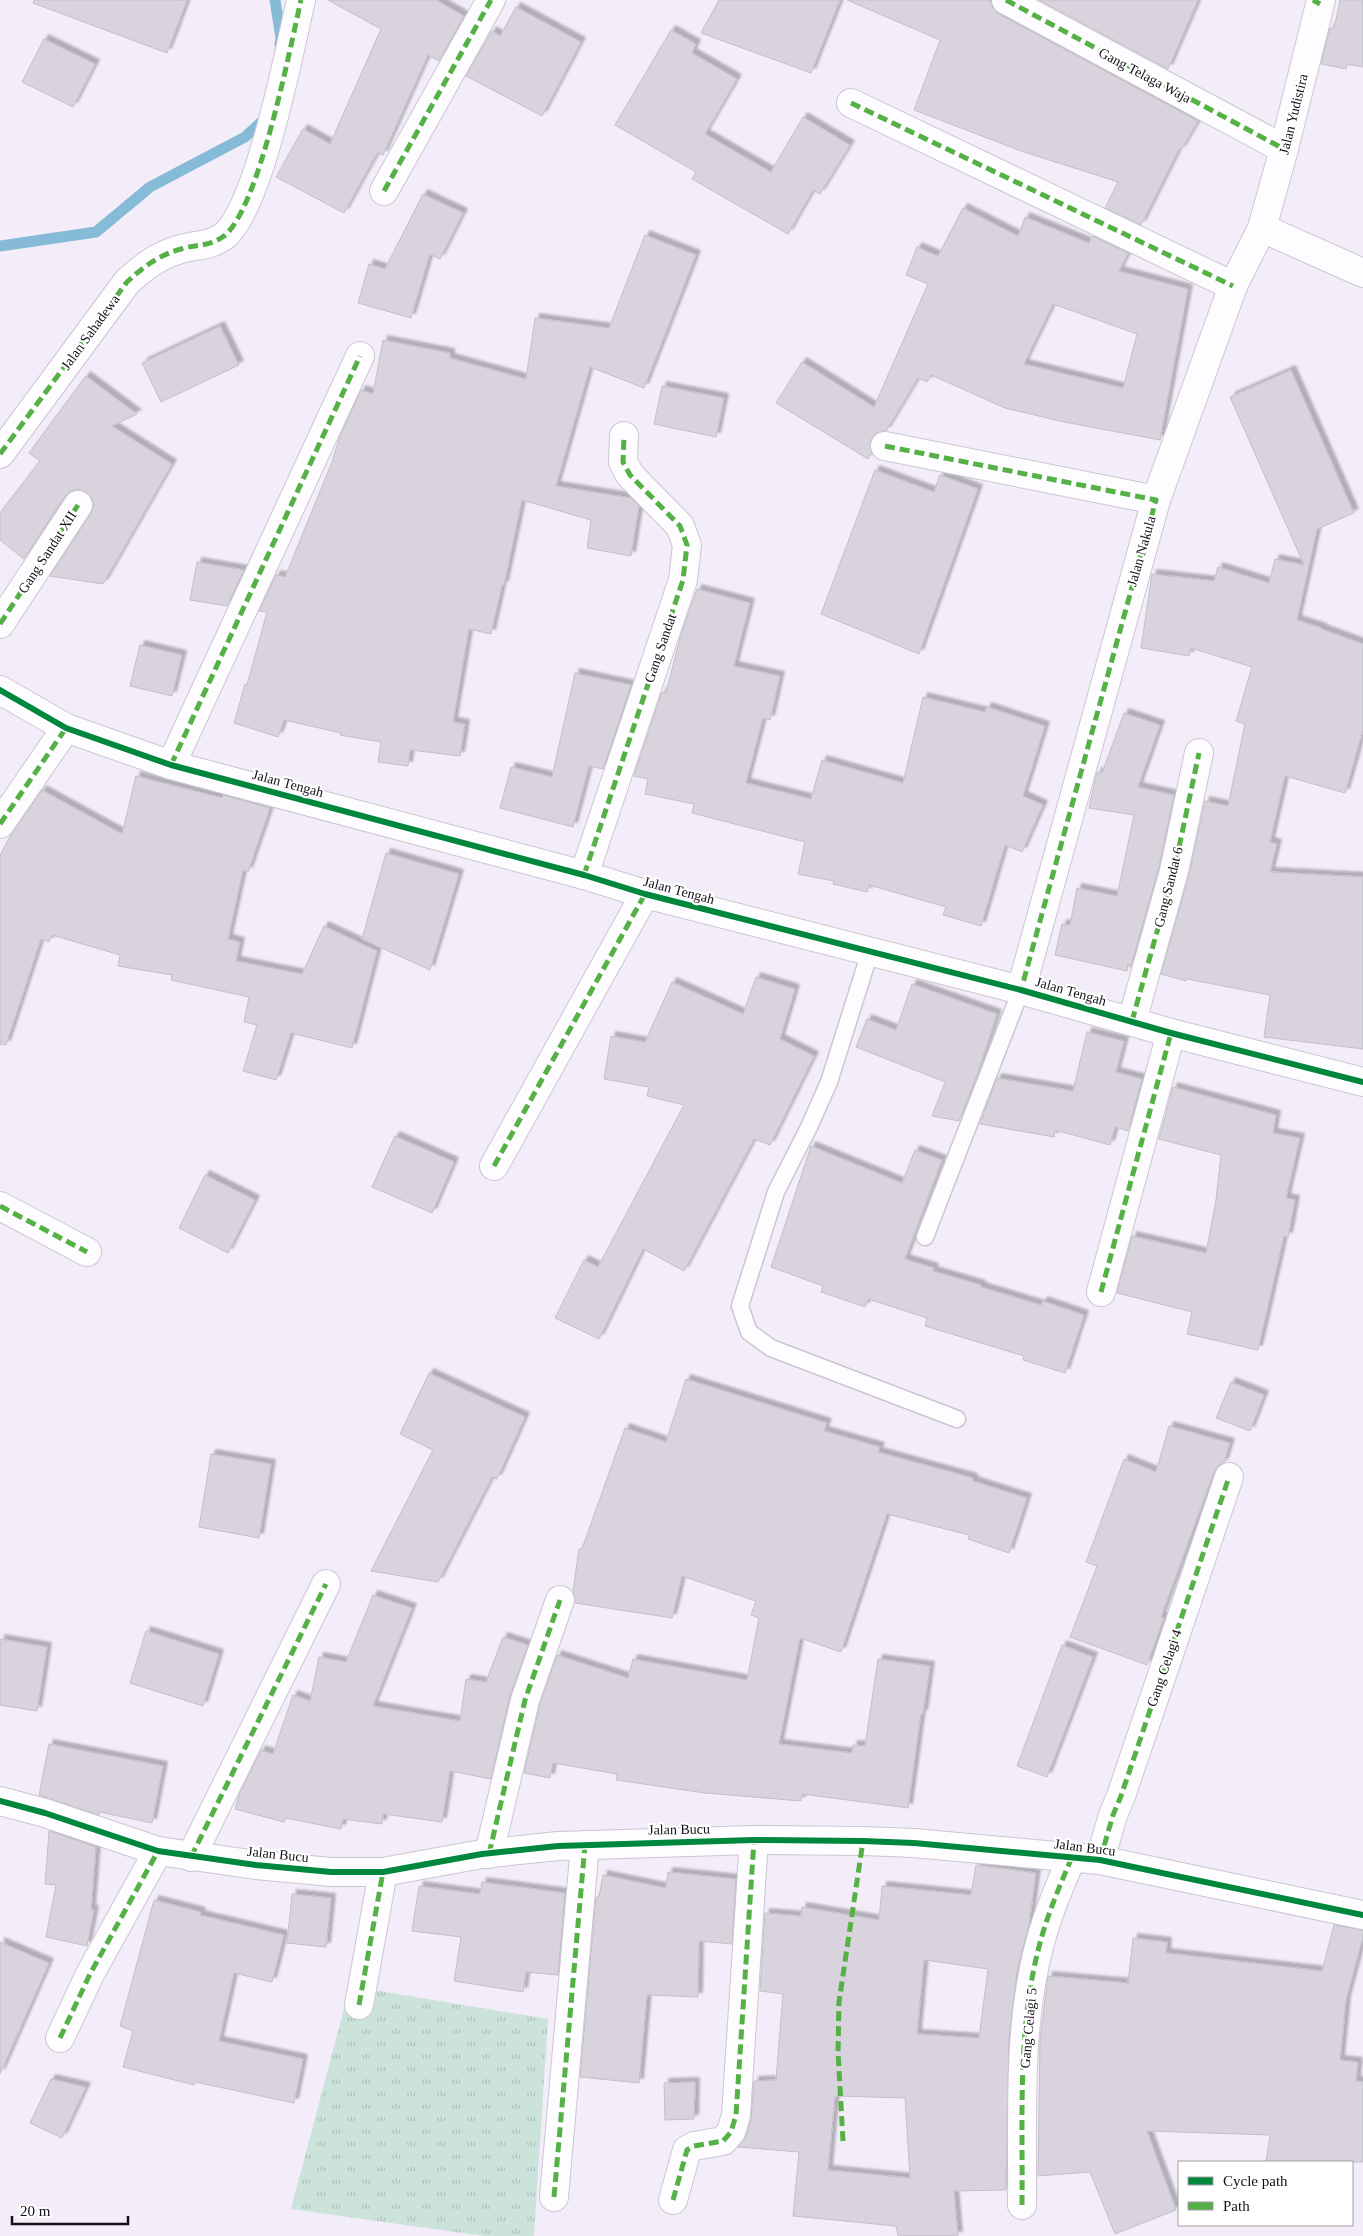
<svg xmlns="http://www.w3.org/2000/svg" width="1363" height="2236" viewBox="0 0 1363 2236" font-family="Georgia,serif">
	<style>
		.grass { fill: url(#grass-tufts) }
		.lines { fill: none; stroke-linecap: round; stroke-linejoin: round }
		.stream { stroke: #86bbd7; stroke-width: 11 }
		.building { fill: #d8d3dd; stroke: #c3bfc8; fill-rule: evenodd; filter: url(#shadow) }
		.lane-casing { stroke: #cbc6d0; stroke-width: 19 }
		.street-casing { stroke: #cbc6d0; stroke-width: 30 }
		.lane { stroke: #fdfcfe; stroke-width: 16 }
		.street { stroke: #fdfcfe; stroke-width: 28 }
		.quiet { stroke: #55b145; stroke-width: 5; stroke-dasharray: 10 5; stroke-linecap: butt }
		.cycleway-casing { stroke: #fff; stroke-width: 9 }
		.cycleway { stroke: #00873e; stroke-width: 6 }
		.labels { text-anchor: middle; stroke-width: 4.5; stroke-linejoin: round; paint-order: stroke }
		.street-label { font-size: 14px; fill: #151018; stroke: #fff }
	</style>
	<defs>
		<pattern id="grass-tufts" width="24" height="20" patternUnits="userSpaceOnUse" patternTransform="scale(1.25)"><rect width="24" height="20" fill="#cce3dc"/><path d="M3 7l-1-3M5 7V3M7 7l1-3M15 17l-1-3M17 17v-4M19 17l1-3" fill="none" stroke="#aec2bc"/></pattern>
		<filter id="shadow"><feDropShadow dx="4.5" dy="-4.5" stdDeviation="1" flood-color="#0004"/></filter>
	</defs>
	<rect width="100%" height="100%" fill="#f3edf9"/>
	<path class="grass" d="M350,1986L548,2019L534,2236H484L291,2209Z"/>
	<g class="lines">
		<g class="stream">
			<path d="M275,0L281,38L280,45"/>
			<path d="M0,246L96,232L150,187L245,137L268,116"/>
		</g>
	</g>
	<g class="building">
		<path d="M34,0H187L167,53L33,3Z"/>
		<path d="M328,0H436L464,16L439,61L428,55L383,155L377,153L344,213L276,177L303,129L330,144L381,29Z"/>
		<path d="M719,0H840L811,73L701,33Z"/>
		<path d="M847,0H990L993,8L999,14L1198,121L1181,150L1179,149L1141,225L1105,208L1118,182L1021,151L914,110L940,40Z"/>
		<path d="M1039,0H1198L1168,69Z"/>
		<path d="M1340,0H1363V67L1347,64L1346,69L1321,64L1330,28L1334,29Z"/>
		<path d="M516,7L581,42L542,116L466,76L492,31L500,36Z"/>
		<path d="M671,30L696,44L692,53L737,79L705,134L771,172L803,117L850,145L820,194L813,190L788,234L692,179L696,172L615,125Z"/>
		<path d="M44,39L95,64L73,107L22,82Z"/>
		<path d="M423,194L463,213L440,259L430,254L411,318L358,303L369,264L385,269Z"/>
		<path d="M963,208L1018,236L1025,217L1089,243L1092,236L1128,253L1119,271L1188,289L1160,440L1064,422L1005,408L931,375L927,382L918,378L886,431H880L873,436L870,443L872,453L868,459L776,403L802,362L874,407L928,284L906,275L917,247L938,256ZM1053,304L1137,334L1123,388L1024,364Z"/>
		<path d="M645,235L696,255L644,388L590,367L556,486L631,498L639,506L631,556L587,548L591,520L522,500L504,585H502L491,634L469,629L453,722L465,724L460,756L410,750L408,766L378,762L381,742L340,735L341,733L284,720L278,737L234,723L245,684L247,685L267,612L259,611L276,575L285,577L332,462L340,436L361,390L373,394L383,340L450,353V358L526,379L535,318L609,328Z"/>
		<path d="M220,326L239,365L161,402L142,363Z"/>
		<path d="M1291,370L1354,513L1317,529L1297,620L1322,628V629L1363,644V730L1345,793L1285,776L1270,842L1277,844L1270,872L1363,877V1049L1264,1037L1270,995L1187,979L1186,981L1161,974L1189,875L1205,801L1228,806L1245,724L1236,721L1252,667L1191,648L1189,656L1141,648L1152,574L1214,581L1218,567L1269,583L1275,559L1304,565L1230,397Z"/>
		<path d="M86,376L137,414L112,426L172,464L103,584L50,576L91,513L94,506L92,498L86,492L78,489L71,491L65,496L24,559L0,540V513L40,461L29,453Z"/>
		<path d="M662,386L724,398L716,437L654,424Z"/>
		<path d="M875,470L934,492L940,475L978,489L919,654L821,614Z"/>
		<path d="M197,562L244,570L227,606L190,600Z"/>
		<path d="M697,589L750,603L734,666L780,676L770,720L763,718L746,783L811,799L822,760L903,783L923,697L985,712L987,707L1045,726L1023,796L1043,805L1022,852L1005,845L981,926L943,915L946,907L869,885L867,892L833,884L834,881L798,874L805,842L692,813L694,804L645,794L648,779L634,776L662,692L666,693L680,638Z"/>
		<path d="M140,645L182,655L172,696L130,686Z"/>
		<path d="M575,673L631,685L603,769L589,766L573,827L500,808L511,767L552,777Z"/>
		<path d="M1124,713L1160,725L1138,787L1174,795L1159,867L1131,965L1128,964L1127,971L1055,955L1062,924L1070,925L1077,888L1117,896L1134,815L1089,808L1097,772L1102,773Z"/>
		<path d="M136,776L222,798L223,795L270,808L248,872L243,870L228,939L240,942L236,961L302,974L324,926L377,951L352,1048L291,1033L276,1080L243,1071L257,1025L244,1022L249,997L171,980L172,975L118,966L120,955L52,935L49,942L41,939L6,1045L0,1044V855L11,835L42,790L122,834Z"/>
		<path d="M386,853L459,874L430,970L362,939Z"/>
		<path d="M756,977L795,989L780,1039L814,1056L770,1145L754,1139L684,1271L643,1249L599,1339L555,1318L584,1260L598,1267L684,1105L647,1096L649,1087L604,1079L611,1036L645,1042L672,982L743,1014Z"/>
		<path d="M912,984L997,1014L977,1075L959,1121L932,1116L945,1082L856,1047L867,1019L896,1030Z"/>
		<path d="M1087,1032L1124,1041L1116,1072L1142,1079L1128,1131L1115,1127L1110,1145L1055,1130L1054,1137L980,1124L997,1078L1073,1091Z"/>
		<path d="M1173,1087L1276,1115L1273,1133L1300,1138L1286,1198L1295,1200L1288,1237L1284,1236L1258,1350L1187,1334L1192,1312L1117,1293L1132,1236L1206,1253L1216,1200L1221,1155L1159,1139Z"/>
		<path d="M395,1136L454,1162L432,1213L372,1187Z"/>
		<path d="M811,1146L902,1183L915,1150L942,1160L905,1259L934,1268L933,1271L981,1285V1287L1041,1305L1043,1301L1084,1315L1065,1373L1023,1360L1024,1356L925,1326L927,1318L868,1299L865,1307L821,1292L823,1286L771,1267Z"/>
		<path d="M205,1175L255,1200L228,1253L179,1228Z"/>
		<path d="M429,1373L525,1417L497,1479L492,1477L438,1582L371,1571L433,1450L400,1434Z"/>
		<path d="M686,1379L827,1423L824,1431L880,1447L878,1452L973,1478V1481L1027,1498L1009,1553L968,1539L969,1535L887,1514L841,1652L800,1638L779,1744L852,1753L853,1745L865,1746L878,1659L930,1666L923,1714H921L908,1808L802,1794L801,1801L705,1793L616,1780L617,1774L553,1763L550,1778L524,1773L540,1704L557,1655L628,1678L633,1659L747,1680L759,1618L751,1615L756,1601L682,1576L672,1618L575,1603L573,1591L579,1549H582L625,1428L666,1442Z"/>
		<path d="M1231,1382L1264,1395L1250,1431L1216,1418Z"/>
		<path d="M1169,1426L1230,1443L1224,1462L1218,1466L1214,1472L1161,1617L1164,1618L1147,1665L1070,1637L1097,1566L1086,1562L1124,1459L1156,1472Z"/>
		<path d="M211,1454L271,1464L259,1538L199,1527Z"/>
		<path d="M373,1595L412,1608L373,1706L460,1721L466,1679L486,1682L503,1637L528,1645L510,1696L491,1779L450,1771L442,1822L383,1814L382,1824L343,1819L341,1829L285,1818L284,1822L235,1809L239,1795L261,1750L273,1754L293,1695L310,1701L319,1657L346,1662Z"/>
		<path d="M146,1631L219,1654L203,1706L130,1683Z"/>
		<path d="M0,1639L47,1647L37,1711L0,1705Z"/>
		<path d="M1062,1645L1093,1657L1047,1777L1017,1766Z"/>
		<path d="M49,1744L163,1766L152,1823L99,1812V1815L39,1795Z"/>
		<path d="M49,1831L96,1847L91,1910H94L87,1946L46,1937L56,1885L45,1884Z"/>
		<path d="M976,1865L1036,1873L1029,1924L1017,1972L1009,2038L1006,2190L954,2191L958,2236H898L896,2226L793,2216L799,2152L738,2147L746,2137L751,2119L754,2081L776,2080L783,1994L760,1991L765,1913L801,1916L802,1907L879,1920L882,1886L971,1895ZM924,1960L988,1969L979,2038L917,2034ZM835,2096L905,2098L910,2178L828,2170Z"/>
		<path d="M668,1872L736,1879L732,1944L699,1941L698,1997L647,1995L639,2083L580,2077L596,1897H599L603,1875L666,1888Z"/>
		<path d="M482,1882L565,1893L558,1975L526,1972L523,1992L454,1981L461,1937L412,1931L419,1886L480,1894Z"/>
		<path d="M292,1894L331,1898L326,1947L287,1943Z"/>
		<path d="M154,1900L201,1912L200,1915L284,1935L272,1982L234,1973L219,2041L303,2059L294,2103L195,2082L194,2085L123,2067L133,2031L120,2026Z"/>
		<path d="M1334,1925L1363,1930V1937L1346,2000L1340,2060L1358,2062L1356,2081L1363,2082V2162H1266L1270,2135L1147,2131L1176,2210L1115,2234L1090,2172L1038,2176L1040,2041L1048,1976L1128,1983L1133,1938L1167,1942L1166,1953L1322,1971Z"/>
		<path d="M0,1942L49,1963L0,2074Z"/>
		<path d="M51,2079L86,2087L62,2138L30,2123Z"/>
		<path d="M695,2082L694,2119L665,2120L664,2083Z"/>
	</g>
	<g class="lines">
		<g class="lane-casing">
			<g id="lane">
				<path d="M870,952L829,1082L809,1127L776,1192L740,1306L749,1332L771,1348L957,1419"/>
				<path d="M925,1237L1021,990"/>
			</g>
		</g>
		<g class="street-casing">
			<g id="street">
				<path d="M1006,0L1284,149"/>
				<path d="M851,103L1233,286"/>
				<path d="M384,191L491,0"/>
				<path d="M1262,228L1363,273"/>
				<path d="M885,446L1156,500"/>
				<path d="M0,454L127,282C143,267 159,255 181,249C197,244 209,247 224,236C259,209 290,48 301,0"/>
				<path d="M0,624L78,505"/>
				<path d="M0,690L66,728L171,765L584,875L645,894L1021,990L1171,1033L1363,1082"/>
				<path d="M171,765L360,356"/>
				<path d="M0,824L66,728"/>
				<path d="M584,875L683,580L687,545L680,526L630,475L623,462L624,436"/>
				<path d="M1021,990L1156,500L1233,286L1262,228L1284,149L1321,0"/>
				<path d="M1132,1021L1174,871L1199,753"/>
				<path d="M494,1166L645,894"/>
				<path d="M0,1206L87,1252"/>
				<path d="M1101,1292L1171,1033"/>
				<path d="M0,1801L45,1813L158,1851L256,1865L331,1872H383L482,1854L558,1846L754,1840L863,1841L914,1843L1100,1860L1363,1915"/>
				<path d="M489,1854L525,1700L560,1600"/>
				<path d="M191,1857L326,1584"/>
				<path d="M1100,1860L1113,1815L1121,1796L1229,1477"/>
				<path d="M359,2005L383,1872"/>
				<path d="M60,2038L90,1974L158,1851"/>
				<path d="M554,2197L585,1845"/>
				<path d="M673,2200L687,2150L694,2146L723,2141L731,2132L736,2115L754,1840"/>
				<path d="M1022,2205C1023,2118 1017,2027 1040,1943C1048,1913 1060,1885 1072,1857"/>
			</g>
		</g>
		<use href="#lane" class="lane"/>
		<use href="#street" class="street"/>
		<g class="quiet">
			<path d="M1006,0L1284,149"/>
			<path d="M1313,0L1320,4"/>
			<path d="M851,103L1233,286"/>
			<path d="M384,191L491,0"/>
			<path d="M885,446L1156,500L1021,990"/>
			<path d="M0,454L127,282C143,267 159,255 181,249C197,244 209,247 224,236C259,209 290,48 301,0"/>
			<path d="M0,624L78,505"/>
			<path d="M171,765L360,356"/>
			<path d="M0,824L66,728"/>
			<path d="M584,875L683,580L687,545L680,526L630,475L623,462L624,436"/>
			<path d="M1132,1021L1174,871L1199,753"/>
			<path d="M494,1166L645,894"/>
			<path d="M0,1206L87,1252"/>
			<path d="M1101,1292L1171,1033"/>
			<path d="M489,1854L525,1700L560,1600"/>
			<path d="M191,1857L326,1584"/>
			<path d="M1100,1860L1113,1815L1121,1796L1229,1477"/>
			<path d="M359,2005L383,1872"/>
			<path d="M60,2038L90,1974L158,1851"/>
			<path d="M843,2141L838,2052L839,2002L863,1841"/>
			<path d="M554,2197L585,1845"/>
			<path d="M673,2200L687,2150L694,2146L723,2141L731,2132L736,2115L754,1840"/>
			<path d="M1022,2205C1023,2118 1017,2027 1040,1943C1048,1913 1060,1885 1072,1857"/>
		</g>
		<g class="cycleway-casing">
			<g id="cycleway">
				<path d="M0,690L66,728L171,765L584,875L645,894L1021,990L1171,1033L1363,1082"/>
				<path d="M0,1801L45,1813L158,1851L256,1865L331,1872H383L482,1854L558,1846L754,1840L863,1841L914,1843L1100,1860L1363,1915"/>
			</g>
		</g>
		<use href="#cycleway" class="cycleway"/>
	</g>
	<g class="labels">
		<g class="street-label">
			<text transform="translate(1145 75) rotate(28)" y="5">Gang Telaga Waja</text>
			<text transform="translate(1293 114) rotate(-76)" y="5">Jalan Yudistira</text>
			<text transform="translate(90 332) rotate(-54)" y="5">Jalan Sahadewa</text>
			<text transform="translate(1141 551) rotate(-74)" y="5">Jalan Nakula</text>
			<text transform="translate(47 552) rotate(-57)" y="5">Gang Sandat XII</text>
			<text transform="translate(660 648) rotate(-71)" y="5">Gang Sandat</text>
			<text transform="translate(288 783) rotate(15)" y="5">Jalan Tengah</text>
			<text transform="translate(1168 887) rotate(-76)" y="5">Gang Sandat 6</text>
			<text transform="translate(679 890) rotate(15)" y="5">Jalan Tengah</text>
			<text transform="translate(1071 991) rotate(16)" y="5">Jalan Tengah</text>
			<text transform="translate(1164 1668) rotate(-71)" y="5">Gang Celagi 4</text>
			<text transform="translate(679 1829) rotate(-1)" y="5">Jalan Bucu</text>
			<text transform="translate(1085 1847) rotate(7)" y="5">Jalan Bucu</text>
			<text transform="translate(278 1854) rotate(6)" y="5">Jalan Bucu</text>
			<text transform="translate(1028 2028) rotate(-85)" y="5">Gang Celagi 5</text>
		</g>
	</g>
	<rect x="1178" y="2161" width="175" height="65" fill="#ffffff" stroke="#a19fa3"/>
	<rect x="1188" y="2177" width="25" height="8" fill="#00873e" stroke="#a19fa3"/>
	<text x="1223" y="2186" font-size="15" fill="#151018">Cycle path</text>
	<rect x="1188" y="2202" width="25" height="8" fill="#55b145" stroke="#a19fa3"/>
	<text x="1223" y="2211" font-size="15" fill="#151018">Path</text>
	<path d="M12 2216v8h116v-8" fill="none" stroke="#151018" stroke-width="2.5"/>
	<text x="20" y="2216" font-size="15" fill="#151018" stroke="#ffffff" stroke-width="4" paint-order="stroke">20 m</text>
</svg>
